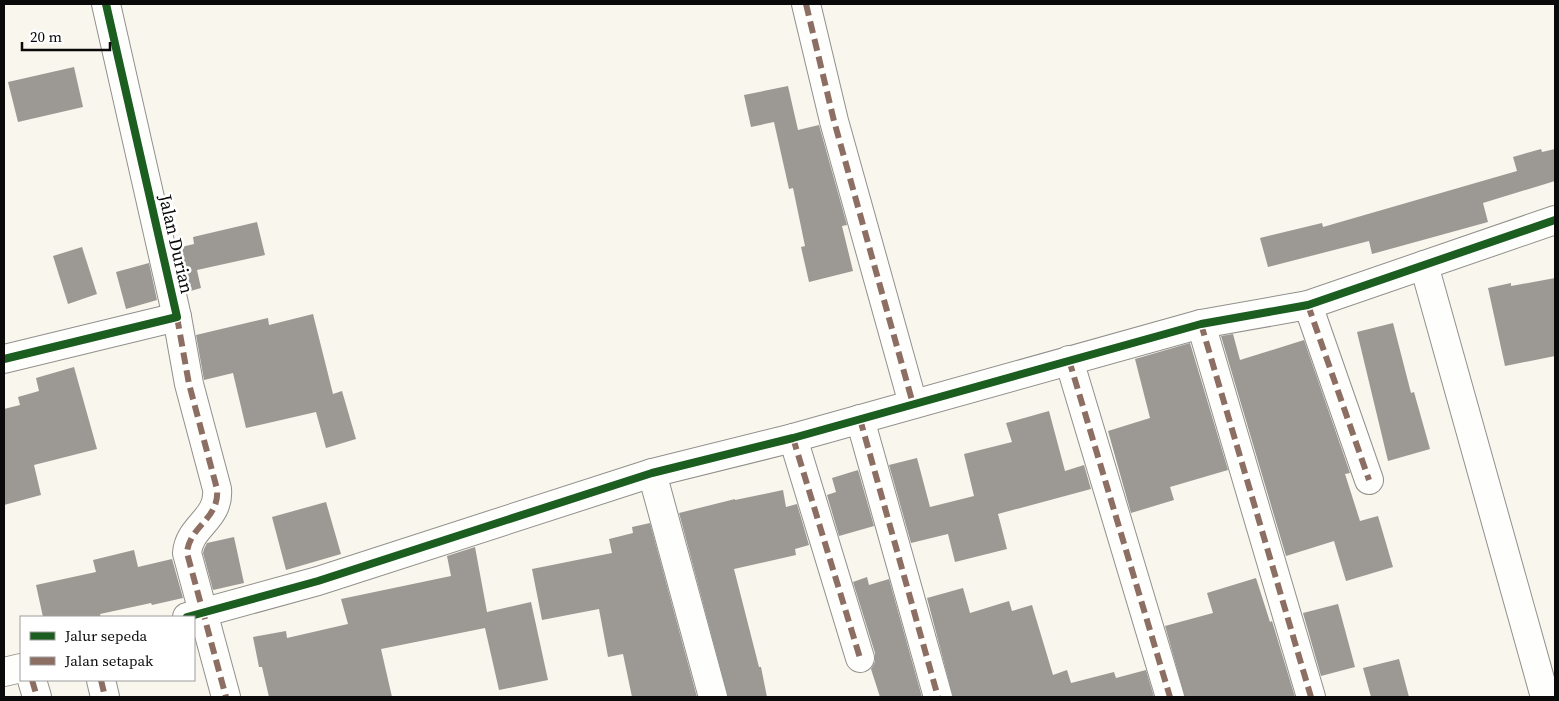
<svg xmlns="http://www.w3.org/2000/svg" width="1559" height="701" viewBox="0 0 1559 701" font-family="'Source Serif 4',serif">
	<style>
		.building { fill: #9c9893 }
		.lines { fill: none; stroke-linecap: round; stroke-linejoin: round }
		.minor-casing { stroke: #92908c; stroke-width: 30 }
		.minor { stroke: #fefefc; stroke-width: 28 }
		.quiet { stroke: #8d6e63; stroke-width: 6; stroke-dasharray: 12 6; stroke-linecap: butt }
		.cycleway-casing { stroke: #fff; stroke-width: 11 }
		.cycleway { stroke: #1b5e20; stroke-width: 8 }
		.labels { text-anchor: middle; stroke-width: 5; stroke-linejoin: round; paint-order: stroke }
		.street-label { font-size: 18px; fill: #0a0a0a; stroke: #fff }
	</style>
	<rect width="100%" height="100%" fill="#f9f6ed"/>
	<g class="building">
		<path d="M74,67L83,107L18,122L8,82Z"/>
		<path d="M788,86L798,130L819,125L847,225L842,226L853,271L809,282L801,247L805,246L793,188L789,189L774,122L751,127L744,95Z"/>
		<path d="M1541,149L1542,152L1555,149V181L1483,203L1488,222L1372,254L1369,241L1268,267L1260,238L1322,223L1323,227L1517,171L1513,157Z"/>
		<path d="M257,222L265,255L197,270L201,288L187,292L177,248L194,244L193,237Z"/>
		<path d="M82,247L97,294L68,304L53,256Z"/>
		<path d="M149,263L157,300L126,309L116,272Z"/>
		<path d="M1555,278V356L1505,366L1488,288L1511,283V286Z"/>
		<path d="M313,314L333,394L342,391L356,439L326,448L316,412L246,428L233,373L204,380L196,335L268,318L269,325Z"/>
		<path d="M1393,323L1411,393L1414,392L1430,449L1388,461L1357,332Z"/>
		<path d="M1233,334L1240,360L1304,340L1350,473L1345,474L1360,521L1378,516L1393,567L1346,581L1334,541L1286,556L1221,336Z"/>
		<path d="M1190,343L1228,470L1170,487L1174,500L1131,513L1108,431L1150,418L1135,359Z"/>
		<path d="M74,367L97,449L34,465L41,495L4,505V409L20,405L18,397L39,391L36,378Z"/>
		<path d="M1049,411L1065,471L1084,465L1091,489L998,514L1007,549L955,562L948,534L911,543L889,465L917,458L930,507L974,496L964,454L1012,442L1006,423Z"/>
		<path d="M858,470L874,526L839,536L827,495L836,492L832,478Z"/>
		<path d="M783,490L786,507L797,504L809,545L795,549L796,555L734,569L759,667H761L767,697H728L679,513L735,499V500Z"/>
		<path d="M326,502L341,554L286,570L272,517Z"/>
		<path d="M650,523L697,697H632L623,654L608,657L599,609L542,620L532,569L612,553L609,539L633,533L632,527Z"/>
		<path d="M234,537L244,583L213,590L203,553L204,549L207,543Z"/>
		<path d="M475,547L487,612L531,602L548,680L499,690L485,628L381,649L392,697H269L262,667H259L253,637L286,631L287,638L348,624L341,599L451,576L447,556Z"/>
		<path d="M134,550L138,567L172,559L183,598L152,605L151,603L100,614L101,617H43L36,585L96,572L93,560Z"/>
		<path d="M867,577L869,585L889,579L922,697H880L871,669L875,662V653L853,582Z"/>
		<path d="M1256,578L1270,622L1272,621L1295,697H1185L1165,626L1213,613L1207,593Z"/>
		<path d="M963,588L970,613L1009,601L1012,611L1032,605L1053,675L1067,670L1071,683L1114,672L1116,678L1146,670L1154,697H953L927,598Z"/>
		<path d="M1338,604L1355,667L1321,676L1303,613Z"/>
		<path d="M1399,659L1409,697H1371L1363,668Z"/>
	</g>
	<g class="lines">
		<g class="minor-casing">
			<g id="minor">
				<path d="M806,4L834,121L913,404"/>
				<path d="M1424,265L1545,697"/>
				<path d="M1308,305L1369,480"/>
				<path d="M177,317L189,384L217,489C220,519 189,526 187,553L226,697"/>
				<path d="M1201,324L1311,697"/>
				<path d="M4,359L177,317L106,4"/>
				<path d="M1069,360L1170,697"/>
				<path d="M860,419L938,697"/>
				<path d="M793,438L860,658"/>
				<path d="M652,473L713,697"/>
				<path d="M187,617L318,581L652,473L793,438L1201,324L1308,305L1555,220"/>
				<path d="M4,672L21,668"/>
				<path d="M32,680L37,697"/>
				<path d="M101,680L105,697"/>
			</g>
		</g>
		<use href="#minor" class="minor"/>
		<g class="quiet">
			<path d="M806,4L834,121L913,404"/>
			<path d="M1308,305L1369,480"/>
			<path d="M177,317L189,384L217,489C220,519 189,526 187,553L226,697"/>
			<path d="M1201,324L1311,697"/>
			<path d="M1069,360L1170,697"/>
			<path d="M860,419L938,697"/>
			<path d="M793,438L860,658"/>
			<path d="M32,680L37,697"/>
			<path d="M101,680L105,697"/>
		</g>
		<g class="cycleway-casing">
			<g id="cycleway">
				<path d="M4,359L177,317L106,4"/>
				<path d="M187,617L318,581L652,473L793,438L1201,324L1308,305L1555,220"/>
			</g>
		</g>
		<use href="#cycleway" class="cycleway"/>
	</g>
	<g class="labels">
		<g class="street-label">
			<text transform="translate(176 244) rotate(77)" y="6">Jalan Durian</text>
		</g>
	</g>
	<rect width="1559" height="701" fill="none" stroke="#0a0a0a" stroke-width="10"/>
	<rect x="20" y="616" width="175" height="65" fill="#ffffff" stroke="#9d9d9d"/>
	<rect x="30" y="632" width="25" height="8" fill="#1b5e20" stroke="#9d9d9d"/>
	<text x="65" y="641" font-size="15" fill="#0a0a0a">Jalur sepeda</text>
	<rect x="30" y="657" width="25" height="8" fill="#8d6e63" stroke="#9d9d9d"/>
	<text x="65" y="666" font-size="15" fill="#0a0a0a">Jalan setapak</text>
	<path d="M22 42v8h88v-8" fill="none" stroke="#0a0a0a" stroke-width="2.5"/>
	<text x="30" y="42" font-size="15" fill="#0a0a0a" stroke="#ffffff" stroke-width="4" paint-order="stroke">20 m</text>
</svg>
